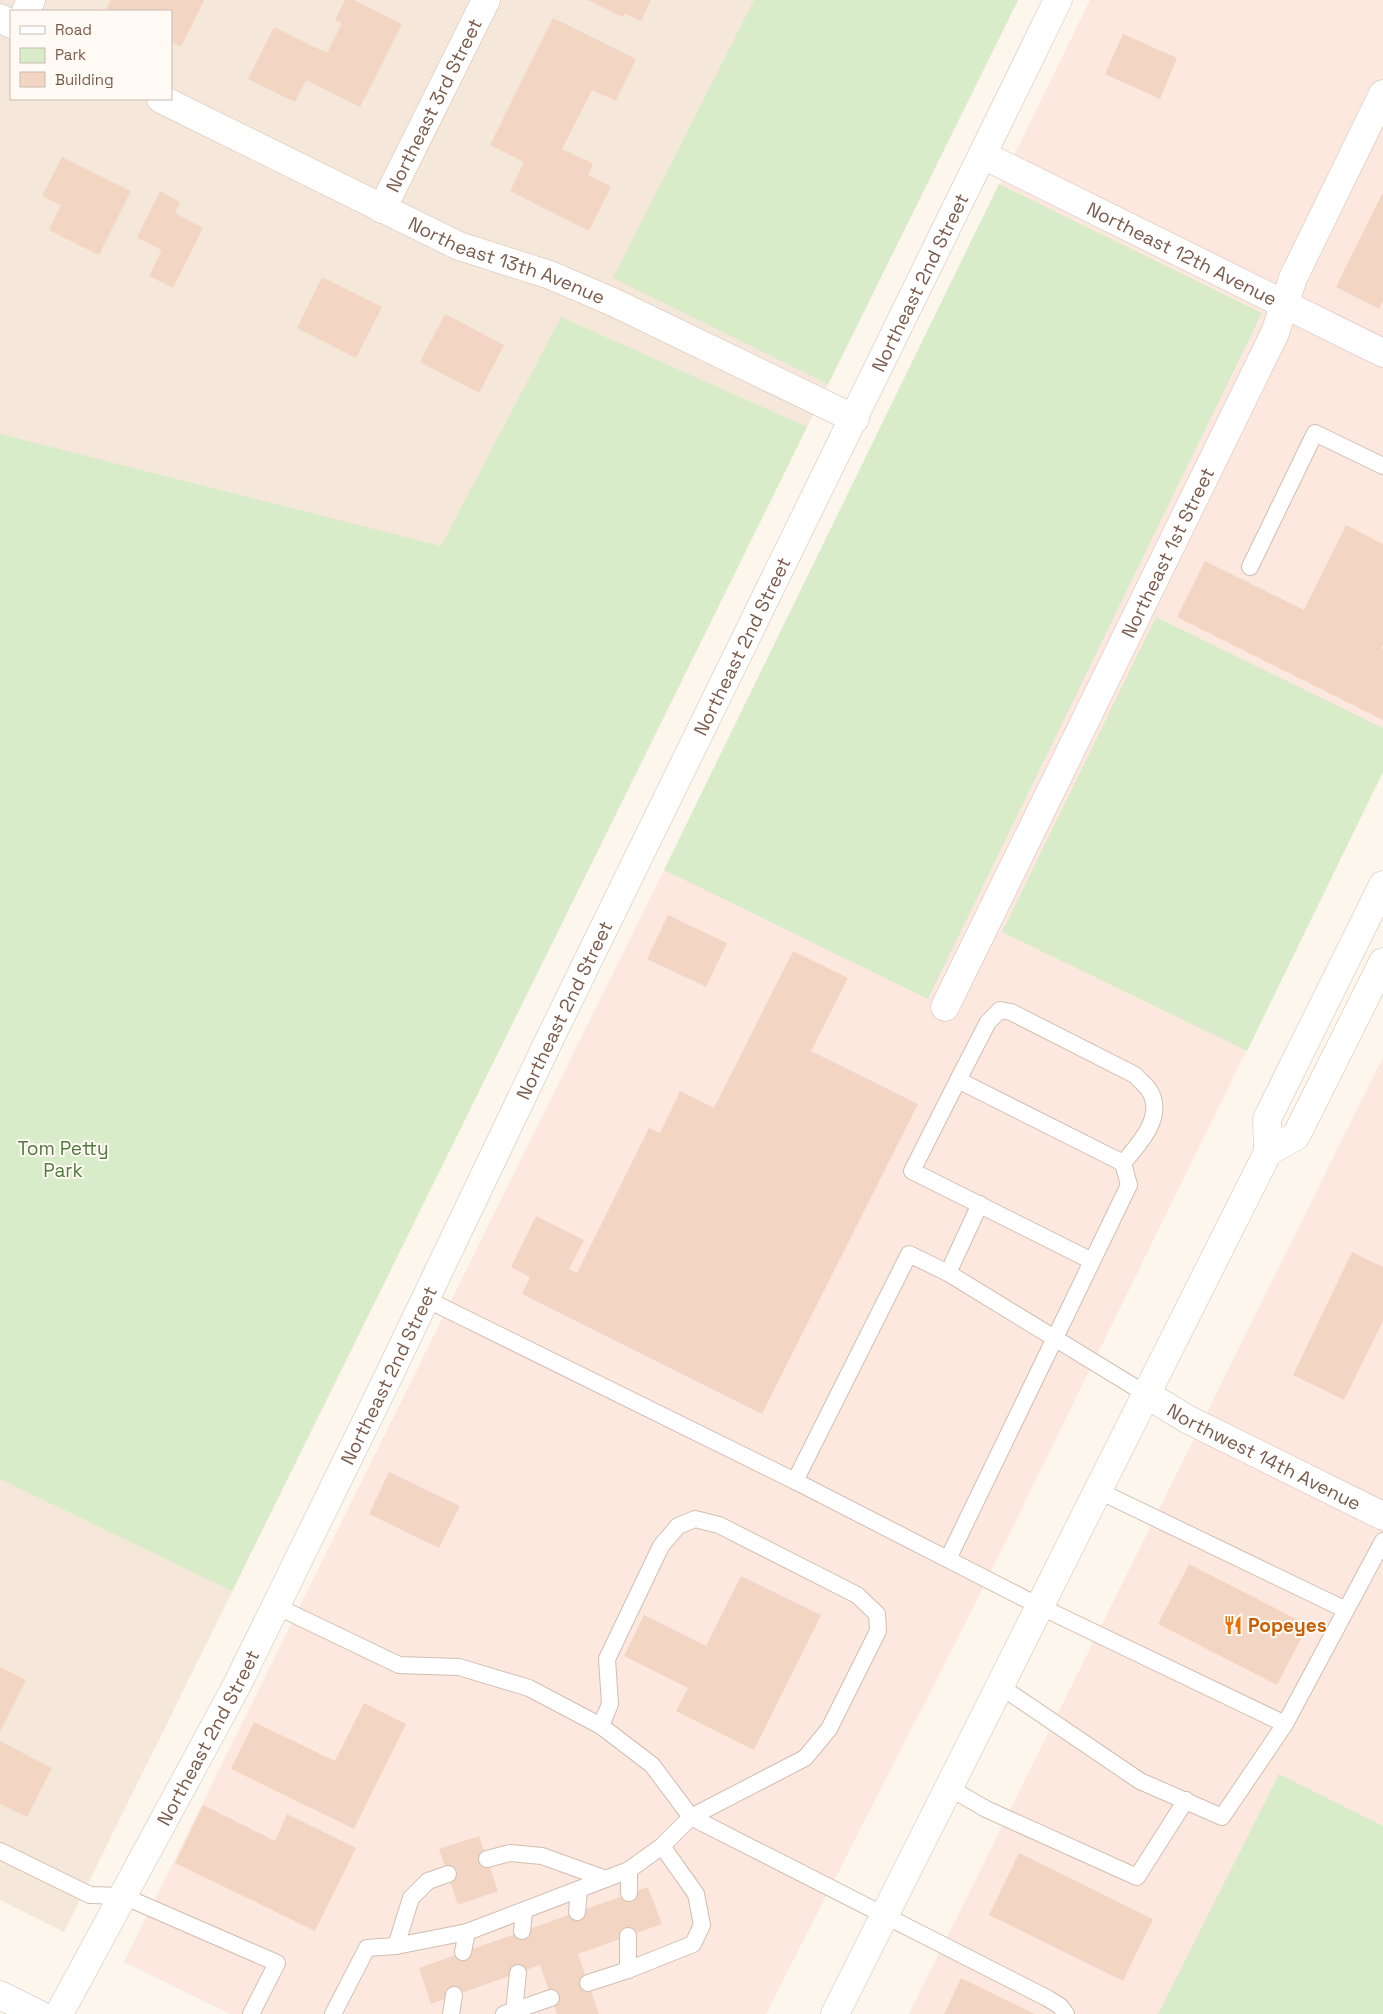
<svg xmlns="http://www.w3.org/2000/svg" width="1383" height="2014" viewBox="0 0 1383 2014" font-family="'Space Grotesk',sans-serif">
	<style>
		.residential { fill: #f5e8da; fill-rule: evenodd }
		.commercial { fill: #fde8e0 }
		.green { fill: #d8ecc9 }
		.building { fill: #f3d5c3 }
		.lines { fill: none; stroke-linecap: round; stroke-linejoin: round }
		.service-casing { stroke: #d1beb0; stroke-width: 18 }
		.minor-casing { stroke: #d1beb0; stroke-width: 29 }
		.tertiary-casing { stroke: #d1beb0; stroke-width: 29 }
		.secondary-casing { stroke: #d6c0b0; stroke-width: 29 }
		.service { stroke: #fff; stroke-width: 16 }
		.minor { stroke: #fff; stroke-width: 28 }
		.tertiary { stroke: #fff; stroke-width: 28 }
		.secondary { stroke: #fff; stroke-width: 28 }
		.labels { text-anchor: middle; stroke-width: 4; stroke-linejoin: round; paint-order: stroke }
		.street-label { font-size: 19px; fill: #7a5c4d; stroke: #fffaf3 }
		.park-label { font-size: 19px; fill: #537a41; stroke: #fffaf3 }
		.food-label { font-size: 19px; font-weight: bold; fill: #c56008; stroke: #fffaf3; text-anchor: start }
	</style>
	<rect width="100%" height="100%" fill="#fdf6ec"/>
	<path class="residential" d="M0,0H1018L64,1932L0,1900ZM11,11H171V99H11Z"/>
	<g class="commercial">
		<path d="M1090,0H1383V772L970,1614L766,2014H230L124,1962L664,870Z"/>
		<path d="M1383,1057V2014H909Z"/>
	</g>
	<g class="green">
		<path d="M754,0H1018L828,384L613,278Z"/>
		<path d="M999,184L1262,313L928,999L664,870Z"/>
		<path d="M561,317L807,427L232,1591L0,1479V434L441,546Z"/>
		<path d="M1156,617L1383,728V772L1247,1051L1002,932Z"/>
		<path d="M1279,1774L1383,1826V2014H1158Z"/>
	</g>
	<g class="building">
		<path d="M111,0H204L181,47L171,42V11H110L106,9Z"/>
		<path d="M345,0H354L402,24L360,107L306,80L295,102L248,79L274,27L327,53L342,23L335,20Z"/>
		<path d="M587,0H651L641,21L625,13L623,17Z"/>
		<path d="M553,18L636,59L616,101L592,90L562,149L593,164L588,175L611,186L589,231L510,191L524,162L490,145Z"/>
		<path d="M1123,34L1177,58L1160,99L1105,74Z"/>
		<path d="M62,157L131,191L99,255L49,230L61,205L42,196Z"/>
		<path d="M160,191L180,202L175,213L203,228L173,288L149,276L162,250L137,238Z"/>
		<path d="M1383,192V301L1379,309L1336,287Z"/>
		<path d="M322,277L382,307L356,358L297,328Z"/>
		<path d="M445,314L504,345L479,393L420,362Z"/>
		<path d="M1346,525L1383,544V645L1381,648L1383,649V720L1177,617L1205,561L1304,610Z"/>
		<path d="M668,915L727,943L706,987L647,959Z"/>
		<path d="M793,951L848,978L811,1051L918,1104L762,1414L522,1294L530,1277L511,1267L536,1216L584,1240L569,1269L577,1273L649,1128L660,1133L680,1091L714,1108Z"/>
		<path d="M1352,1252L1383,1267V1321L1344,1400L1293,1375Z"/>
		<path d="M389,1472L460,1506L439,1548L369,1514Z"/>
		<path d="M1189,1564L1308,1625L1277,1685L1158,1624Z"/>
		<path d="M741,1576L821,1615L754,1750L676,1711L688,1688L624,1656L644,1615L706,1646Z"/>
		<path d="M0,1667L26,1680L0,1732Z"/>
		<path d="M364,1703L406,1724L354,1829L231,1769L254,1722L335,1761Z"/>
		<path d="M0,1741L52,1768L27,1817L0,1804Z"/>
		<path d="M203,1805L275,1841L287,1814L356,1848L315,1931L175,1863Z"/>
		<path d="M479,1836L498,1891L458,1905L439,1849Z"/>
		<path d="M1019,1853L1153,1919L1123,1981L989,1915Z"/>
		<path d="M648,1887L662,1924L578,1954L599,2014H557L540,1965L431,2004L419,1968Z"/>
		<path d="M961,1978L1035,2014H944Z"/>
	</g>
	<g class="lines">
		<g class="service-casing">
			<g id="service">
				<path d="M1250,567L1315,433L1383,466"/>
				<path d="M958,1080L988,1022L1000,1010L1011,1012L1135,1075C1139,1080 1145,1084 1149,1090C1166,1116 1139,1144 1123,1163"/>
				<path d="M948,1273L980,1204"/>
				<path d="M426,1299L795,1481L909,1254L948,1273L1146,1394"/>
				<path d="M795,1481L1039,1606L1285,1724L1383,1541"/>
				<path d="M1097,1490L1346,1610"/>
				<path d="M948,1559L1129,1185L1123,1163L958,1080L912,1171L1092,1261"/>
				<path d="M276,1606L399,1665L459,1667L529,1688L601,1726L652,1765L691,1817L1047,1998L1060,2006L1066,2014"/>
				<path d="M1000,1686L1140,1781L1222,1817L1285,1724"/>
				<path d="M948,1787L986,1809L1137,1877L1186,1800"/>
				<path d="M0,1851L90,1895L123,1896L277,1963L251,2014"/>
				<path d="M487,1859L510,1853L542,1856L606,1879"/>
				<path d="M629,1870V1893"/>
				<path d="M577,1912L579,1890"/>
				<path d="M522,1931L524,1912"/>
				<path d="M396,1946L411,1898L428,1881L448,1874"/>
				<path d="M463,1952L467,1932"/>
				<path d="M628,1970V1936"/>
				<path d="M588,1983L628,1970L693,1944L702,1925L696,1894L662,1846"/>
				<path d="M514,2011L518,1973"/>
				<path d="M333,2014L367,1948L396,1946L467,1932L629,1870L662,1846L691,1817L805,1758L829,1729L878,1631L877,1614L857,1595L719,1525L695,1519L678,1526L661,1546L607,1659L610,1704L601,1726"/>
				<path d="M451,2014L454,1995"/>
				<path d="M504,2014L551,1998"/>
			</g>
		</g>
		<g class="minor-casing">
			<g id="minor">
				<path d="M26,11L31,0"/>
				<path d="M0,18L11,24"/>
				<path id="s1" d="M161,99L459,246L550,275L613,302L855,419"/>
				<path id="s2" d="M983,155L1383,353"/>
				<path id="s3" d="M382,209L486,0"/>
				<path id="s4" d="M945,1007L1275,333L1293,278L1383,94"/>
				<path id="s5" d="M1146,1394L1187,1419L1383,1516"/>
				<path id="s6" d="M59,2014L237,1685L390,1373L555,1028L1058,0"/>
			</g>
		</g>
		<g class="tertiary-casing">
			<path id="tertiary" d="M0,1995L38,2014"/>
		</g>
		<g class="secondary-casing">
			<g id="secondary">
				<path d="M1268,1152L1296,1136L1383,962"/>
				<path d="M835,2014L1268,1152L1267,1119L1383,885"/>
			</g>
		</g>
		<use href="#service" class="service"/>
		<use href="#minor" class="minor"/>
		<use href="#tertiary" class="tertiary"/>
		<use href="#secondary" class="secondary"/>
	</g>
	<defs>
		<g id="restaurant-bare" transform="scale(1.5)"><path d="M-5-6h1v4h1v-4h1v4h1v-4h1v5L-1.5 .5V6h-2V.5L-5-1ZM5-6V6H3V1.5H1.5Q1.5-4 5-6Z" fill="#e8710a" stroke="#fffaf3" stroke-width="2.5" paint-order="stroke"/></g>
	</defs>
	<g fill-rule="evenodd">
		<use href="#restaurant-bare" x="1233" y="1625"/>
	</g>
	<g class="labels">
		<g class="street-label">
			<text dy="7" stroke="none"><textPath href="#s3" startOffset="116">Northeast 3rd Street</textPath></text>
			<text dy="7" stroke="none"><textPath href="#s2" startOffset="222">Northeast 12th Avenue</textPath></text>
			<text dy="7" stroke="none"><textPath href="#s1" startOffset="382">Northeast 13th Avenue</textPath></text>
			<text dy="7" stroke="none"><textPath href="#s6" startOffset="1934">Northeast 2nd Street</textPath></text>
			<text dy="7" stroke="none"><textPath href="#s4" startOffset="506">Northeast 1st Street</textPath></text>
			<text dy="7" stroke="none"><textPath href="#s6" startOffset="1529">Northeast 2nd Street</textPath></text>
			<text dy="7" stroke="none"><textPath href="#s6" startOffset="1124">Northeast 2nd Street</textPath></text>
			<text dy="7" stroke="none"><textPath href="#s6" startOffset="719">Northeast 2nd Street</textPath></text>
			<text dy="7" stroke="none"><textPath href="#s5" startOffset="134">Northwest 14th Avenue</textPath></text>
			<text dy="7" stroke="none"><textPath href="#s6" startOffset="314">Northeast 2nd Street</textPath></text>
		</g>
		<g class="park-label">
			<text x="63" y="1155">Tom Petty<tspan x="63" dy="22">Park</tspan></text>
		</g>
		<g class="food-label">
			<text x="1248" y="1632">Popeyes</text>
		</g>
	</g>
	<rect x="10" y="10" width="162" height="90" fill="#fffaf3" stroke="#cabbb1"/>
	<rect x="20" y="26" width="25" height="8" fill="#ffffff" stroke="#cabbb1"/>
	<text x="55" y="35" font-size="15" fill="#7a5c4d">Road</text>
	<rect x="20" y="48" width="25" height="15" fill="#d8ecc9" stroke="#cabbb1"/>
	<text x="55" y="60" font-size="15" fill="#7a5c4d">Park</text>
	<rect x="20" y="72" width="25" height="15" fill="#f3d5c3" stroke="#cabbb1"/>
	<text x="55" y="85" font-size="15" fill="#7a5c4d">Building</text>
</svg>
